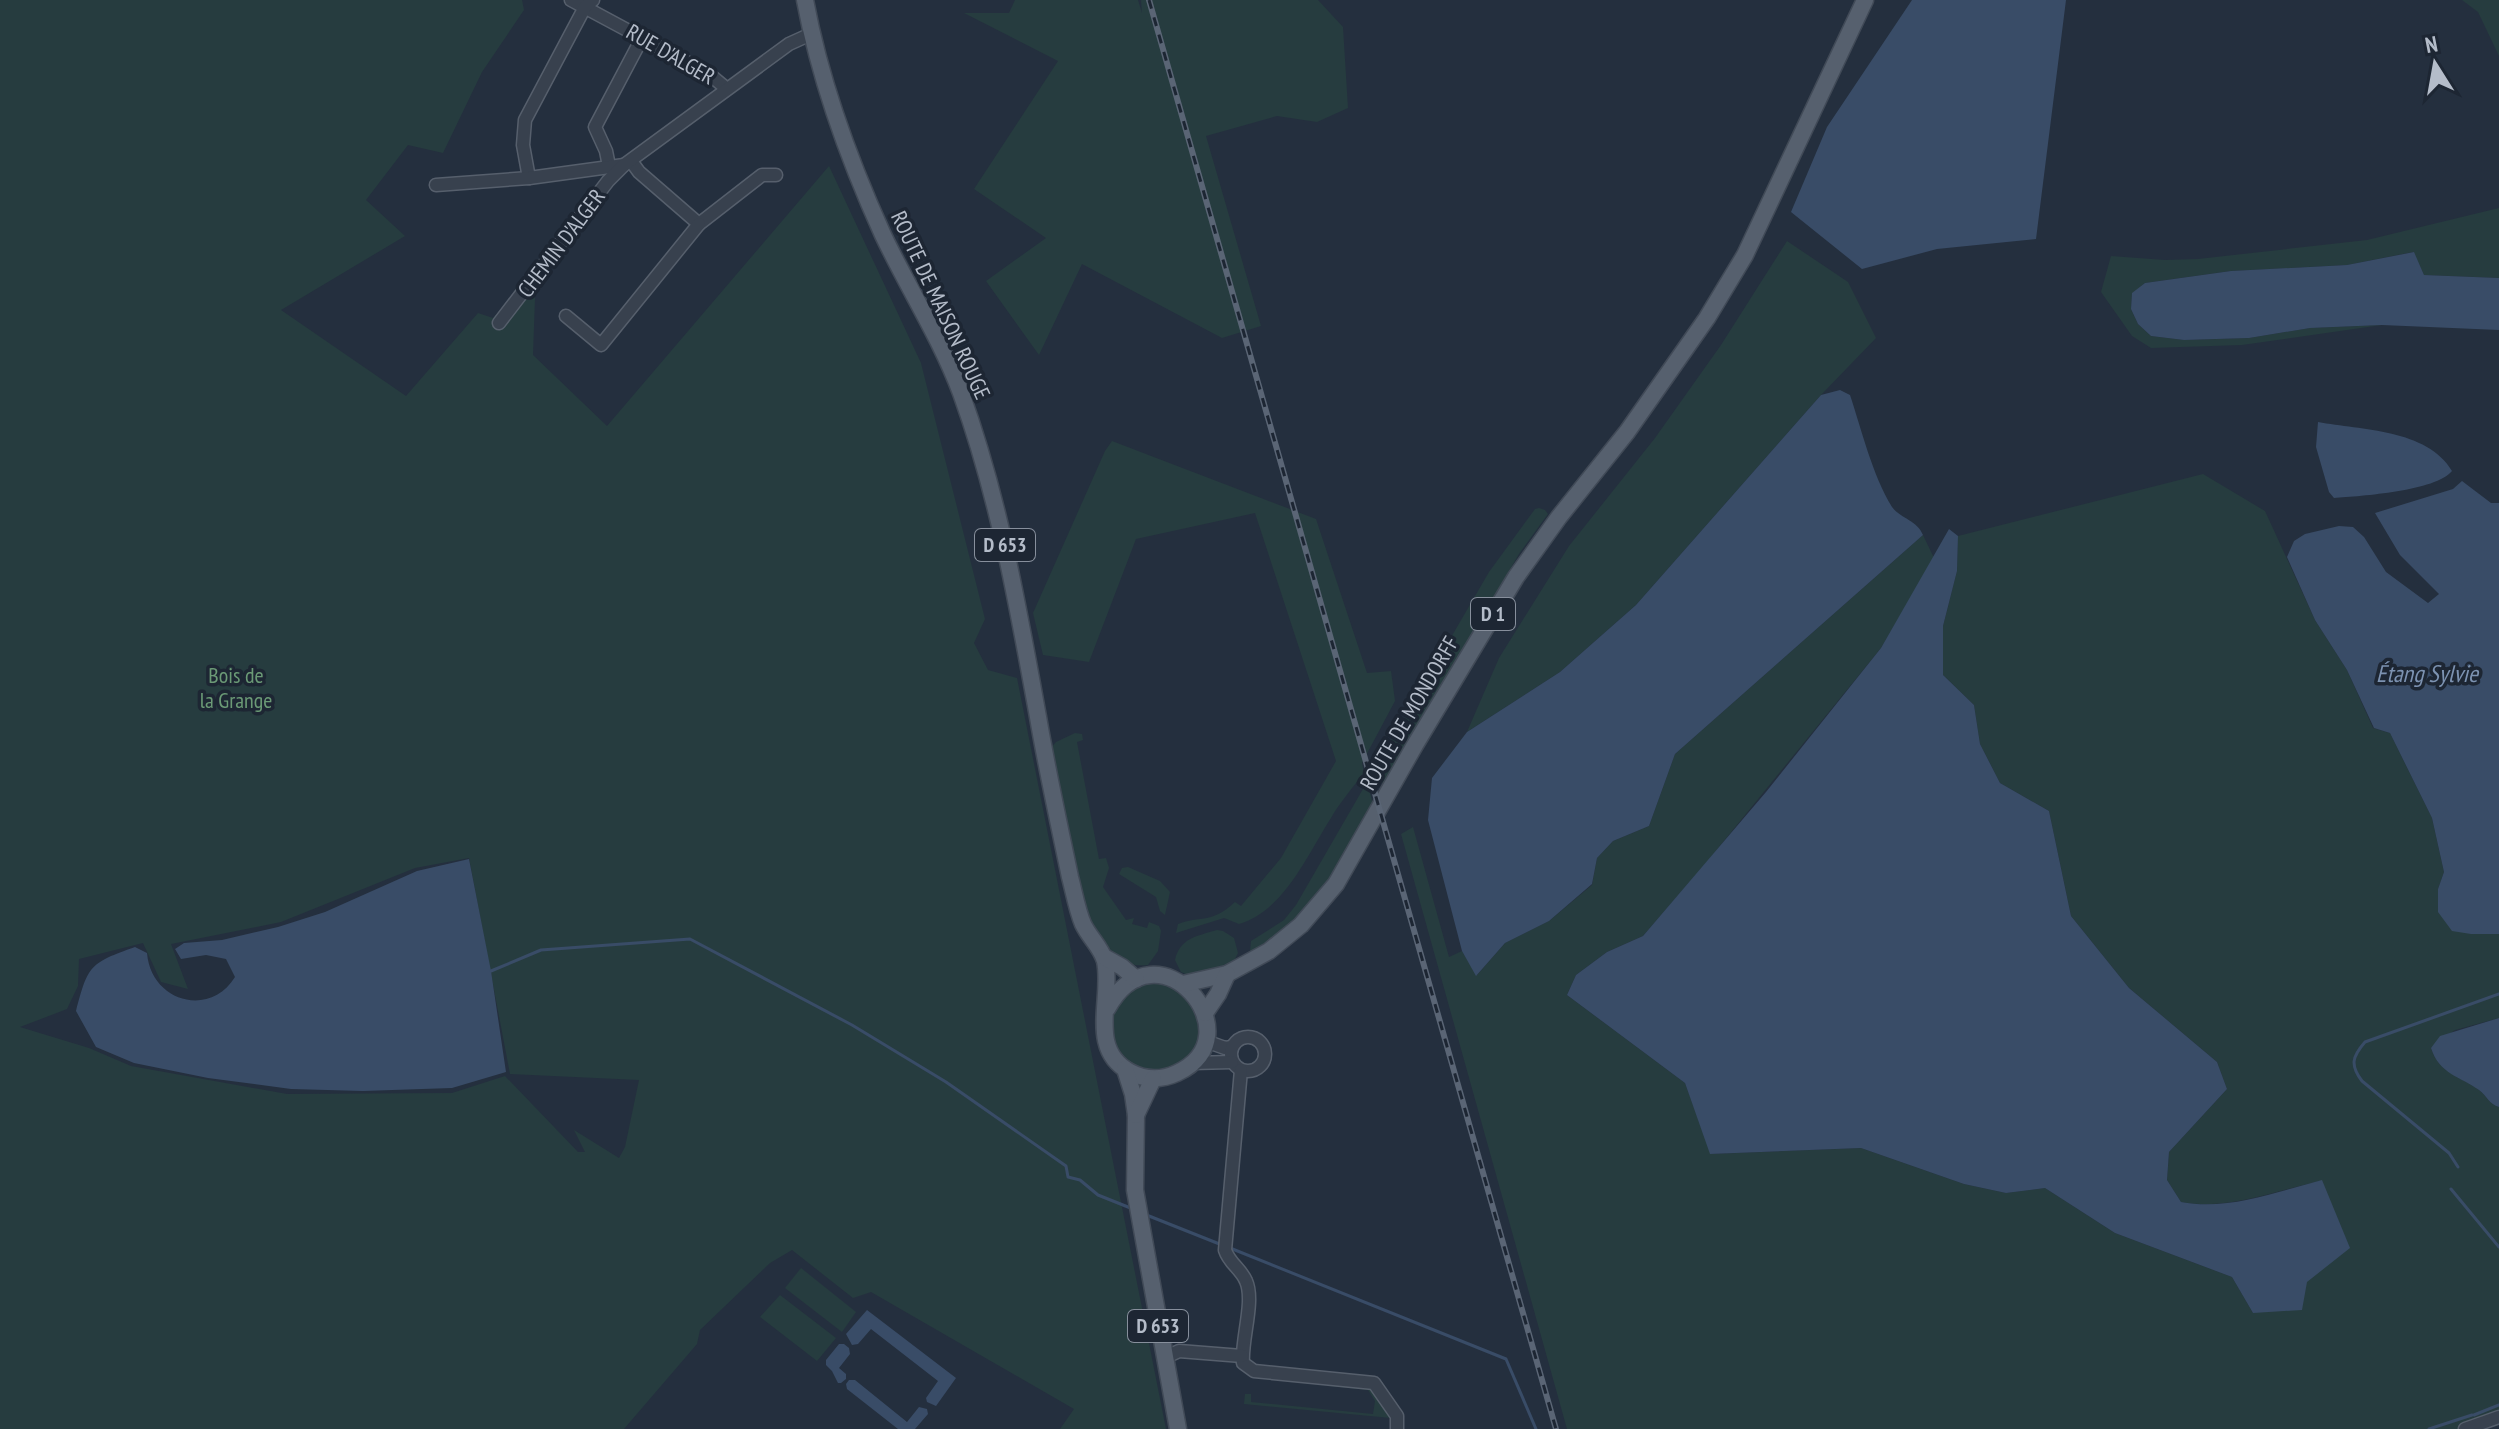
<svg xmlns="http://www.w3.org/2000/svg" width="2499" height="1429" viewBox="0 0 2499 1429" font-family="'PT Sans Narrow',sans-serif">
	<style>
		.green { fill: #263c3f; fill-rule: evenodd }
		.water { fill: #394c67 }
		.lines { fill: none; stroke-linecap: round; stroke-linejoin: round }
		.stream { stroke: #394c67; stroke-width: 3 }
		.minor-casing { stroke: #565f6c; stroke-width: 15 }
		.major-casing { stroke: #414a57; stroke-width: 19 }
		.minor { stroke: #38414e; stroke-width: 12 }
		.major { stroke: #56606e; stroke-width: 16 }
		.rail-casing { stroke: #5a6575; stroke-width: 6 }
		.rail { stroke: #1d2633; stroke-width: 3; stroke-dasharray: 9; stroke-linecap: butt }
		.labels { text-anchor: middle; stroke-width: 7; stroke-linejoin: round; paint-order: stroke }
		.shield { fill: #1d2633; stroke: #878f9c; stroke-width: 2 }
		.shield-label { font-size: 20px; font-weight: bold; fill: #b4bcc9 }
		.street-label { font-size: 22px; fill: #b4bcc9; stroke: #1d2633 }
		.park-label { font-size: 22px; fill: #6b9a76; stroke: #1d2633 }
		.water-label { font-size: 24px; font-style: italic; fill: #7c92b1; stroke: #1d2633 }
	</style>
	<rect width="100%" height="100%" fill="#242f3e"/>
	<g class="green">
		<path d="M0,0H522L524,10L482,72L443,153L408,145L366,200L405,236L281,310L406,396L478,313L493,318L536,270L533,355L607,426L829,166L921,363L985,619L974,643L988,670L1017,678L1166,1429H1060L1074,1409L871,1292L853,1298L792,1250L770,1263L700,1330L697,1344L624,1429H0ZM469,858L510,1074L639,1080L625,1147L619,1158L574,1130L585,1152H578L505,1076L452,1093L287,1094L131,1066L89,1048L20,1027L67,1009L78,986L79,959L143,943L161,982L188,989L171,944L281,922L415,868Z"/>
		<path d="M1015,0H1138L1142,13L1141,0H1318L1343,27L1348,108L1317,122L1277,116L1206,136L1261,326L1222,338L1082,264L1039,355L986,281L1046,238L974,189L1058,61L964,13H1009Z"/>
		<path d="M2462,0H2499V56L2478,12Z"/>
		<path d="M2499,208V278L2424,275L2413,252L2347,265L2231,271L2145,283L2132,294L2131,309L2138,324L2151,336L2184,340L2249,338L2310,328L2382,325L2242,345L2151,348L2132,336L2101,292L2111,256L2165,260L2198,259L2367,240Z"/>
		<path d="M1787,241L1848,282L1876,338L1821,395L1636,605L1560,672L1467,732L1499,658L1569,546L1655,438L1721,345Z"/>
		<path d="M1112,441L1316,519L1367,673L1391,671L1395,701L1362,763L1364,772C1353,788 1340,802 1331,818C1307,855 1285,910 1239,924L1224,918L1176,933L1178,924C1203,915 1211,924 1235,902L1241,906L1281,858L1336,761L1255,513L1136,539L1089,662L1043,655L1033,613L1105,451Z"/>
		<path d="M2203,474L2265,511L2315,620L2347,670L2373,728L2390,733L2432,818L2444,872L2438,889L2471,934H2499V1018L2455,1030L2431,1048C2439,1074 2461,1076 2479,1090C2487,1096 2489,1104 2499,1107V1416L2460,1429H1567L1401,834L1413,827L1449,957L1462,951L1477,975L1505,943L1549,921L1592,885L1597,858L1613,841L1649,826L1675,754L1923,535L1934,558L1881,648L1706,863L1643,936L1607,952L1576,975L1567,995L1685,1083L1711,1154L1861,1148L1964,1184L2006,1193L2045,1188L2115,1233L2232,1277L2253,1313L2322,1181C2274,1190 2230,1211 2181,1202L2167,1180L2169,1152L2227,1089L2217,1062L2129,988L2071,916L2049,811L2000,783L1980,744L1974,705L1943,675V626L1957,571L1958,536Z"/>
		<path d="M1539,508L1545,510L1548,514L1519,554L1383,785L1378,763L1489,572L1535,509Z"/>
		<path d="M1075,733L1082,734L1083,740L1077,742L1099,859L1106,858L1109,868L1103,887L1126,920L1134,918L1132,924L1147,928L1149,922L1159,926L1161,931L1158,951L1148,965C1138,966 1127,965 1119,958C1073,923 1061,804 1051,748L1056,742Z"/>
		<path d="M1367,782L1373,804C1352,842 1332,884 1301,915C1287,931 1268,941 1250,952L1251,941L1284,920L1296,905Z"/>
		<path d="M1128,867L1160,881L1170,892L1165,915L1160,911L1156,897L1119,874L1122,868Z"/>
		<path d="M1217,930L1223,931L1234,938L1238,953L1234,961L1193,977L1181,972L1175,960C1180,938 1197,936 1217,930Z"/>
		<path d="M1146,979L1187,990C1191,1002 1202,1019 1201,1031C1199,1079 1113,1088 1112,1024C1112,1014 1112,1003 1120,995C1126,988 1138,984 1146,979Z"/>
		<path d="M801,1268L856,1312L842,1332L785,1288Z"/>
		<path d="M780,1295L836,1338L817,1361L760,1317Z"/>
		<path d="M1331,1384L1369,1387L1391,1418L1244,1404L1245,1394H1251V1402L1373,1414L1375,1401L1368,1390L1330,1386Z"/>
	</g>
	<g class="water">
		<path d="M1912,0H2066L2036,239L1937,249L1862,269L1791,212L1827,127Z"/>
		<path d="M2414,252L2424,275L2499,278V330L2382,325L2310,328L2249,338L2184,340L2151,336L2138,324L2131,309L2132,293L2145,283L2231,271L2347,265Z"/>
		<path d="M1840,390L1850,395C1862,431 1872,474 1892,507C1901,519 1917,520 1923,535L1675,754L1649,826L1613,841L1597,858L1592,884L1549,921L1505,943L1476,976L1462,951L1428,820L1432,778L1467,732L1560,672L1636,605L1821,395Z"/>
		<path d="M2318,422C2361,430 2427,429 2452,471C2436,491 2361,496 2334,498L2329,492L2316,447Z"/>
		<path d="M2462,481L2491,503H2499V934H2471L2452,931L2438,912V889L2444,872L2432,818L2390,733L2374,728L2347,670L2315,620L2287,557L2294,541L2305,534L2339,526L2353,527L2364,537L2386,572L2428,603L2439,594L2400,555L2375,513L2453,489Z"/>
		<path d="M1949,529L1958,536L1957,571L1943,626V675L1974,705L1980,744L2000,783L2049,811L2071,916L2129,988L2217,1062L2227,1089L2169,1152L2167,1180L2181,1202C2228,1211 2276,1192 2322,1180L2350,1248L2307,1282L2302,1310L2253,1313L2232,1277L2115,1233L2045,1188L2006,1193L1964,1184L1861,1148L1710,1154L1685,1083L1567,995L1576,975L1607,952L1643,936L1766,792L1881,648Z"/>
		<path d="M469,859L491,971L506,1072L452,1088L363,1091L291,1089L208,1078L134,1063L96,1047L76,1011C88,965 90,963 135,947L147,953C151,1002 210,1018 235,977L226,959L206,955L181,959L175,949L184,943L222,940L278,927L325,912L417,871Z"/>
		<path d="M2499,1018V1107C2489,1104 2487,1096 2479,1090C2461,1077 2439,1074 2431,1048L2440,1036Z"/>
		<path d="M867,1310L956,1378L936,1406L927,1402L926,1398L938,1381L871,1329L858,1344L852,1345L846,1334Z"/>
		<path d="M839,1344H844L849,1348L850,1354L839,1368L846,1374V1379L841,1383H838L832,1371L826,1365V1360Z"/>
		<path d="M849,1380H855L907,1422L919,1407L927,1409L928,1414L915,1429H898L847,1389L846,1384Z"/>
	</g>
	<g class="lines">
		<g class="stream">
			<path d="M491,971L541,950L690,939L852,1025L946,1082L1066,1166L1068,1177L1080,1180L1098,1195L1133,1209"/>
			<path d="M2458,1167L2449,1153L2362,1081C2350,1065 2352,1057 2365,1042L2499,994"/>
			<path d="M2451,1189L2499,1247"/>
			<path d="M1144,1214L1222,1245"/>
			<path d="M1230,1248L1506,1359L1536,1429"/>
			<path d="M2474,1415L2499,1405"/>
			<path d="M2429,1429L2472,1415"/>
		</g>
		<g class="minor-casing">
			<g id="minor">
				<path d="M571,0L709,74L727,89"/>
				<path d="M631,161L639,172L699,224L762,175H776"/>
				<path d="M609,166L606,151L595,127L642,38"/>
				<path d="M529,178L523,145L525,120L585,7L593,0"/>
				<path d="M436,185L529,178L624,165"/>
				<path d="M566,316L601,345L699,224"/>
				<path d="M499,323L608,181L624,165L789,44L811,34"/>
				<path d="M1206,1034L1211,1043L1225,1048L1232,1047"/>
				<circle cx="1248" cy="1054" r="17"/>
				<path d="M1192,1063L1232,1062"/>
				<path d="M1241,1070L1225,1250C1229,1263 1241,1269 1246,1281C1255,1301 1241,1340 1243,1363L1254,1371L1374,1383L1397,1416V1429"/>
				<path d="M1164,1358L1179,1351L1242,1356"/>
				<path d="M2465,1429L2499,1417"/>
			</g>
		</g>
		<g class="major-casing">
			<g id="major">
				<path d="M805,0C820,81 849,160 883,235C908,288 940,337 961,393C999,498 1018,607 1038,717C1047,770 1059,824 1070,877C1074,892 1077,910 1083,924C1089,937 1101,947 1105,961C1113,998 1087,1049 1130,1072C1145,1080 1162,1080 1177,1073C1258,1036 1157,917 1107,1009"/>
				<path d="M1104,957L1122,967L1136,979"/>
				<path d="M1183,984L1227,974L1269,951L1301,925L1336,884L1415,745L1516,577L1559,517L1627,432L1707,318L1745,255L1865,0"/>
				<path d="M1205,1013L1218,994L1227,974"/>
				<path d="M1125,1069L1133,1094L1136,1115L1135,1190L1178,1429"/>
				<path d="M1136,1115L1153,1079"/>
			</g>
		</g>
		<use href="#minor" class="minor"/>
		<use href="#major" class="major"/>
		<g class="rail-casing">
			<path id="rail" d="M1149,0L1556,1429"/>
		</g>
		<use href="#rail" class="rail"/>
	</g>
	<g class="labels">
		<g class="shield">
			<rect x="975" y="529" width="60" height="32" rx="6"/>
			<rect x="1471" y="598" width="44" height="32" rx="6"/>
			<rect x="1128" y="1310" width="60" height="32" rx="6"/>
		</g>
		<g class="shield-label">
			<text x="1005" y="552">D 653</text>
			<text x="1493" y="621">D 1</text>
			<text x="1158" y="1333">D 653</text>
		</g>
		<g class="street-label">
			<text transform="translate(671 54) rotate(30)" y="8">RUE D'ALGER</text>
			<text transform="translate(561 243) rotate(-53)" y="8">CHEMIN D'ALGER</text>
			<text transform="translate(941 305) rotate(65)" y="8">ROUTE DE MAISON ROUGE</text>
			<text transform="translate(1409 713) rotate(-60)" y="8">ROUTE DE MONDORFF</text>
		</g>
		<g class="park-label">
			<text x="236" y="683">Bois de<tspan x="236" dy="25">la Grange</tspan></text>
		</g>
		<g class="water-label">
			<text x="2427" y="682">Étang Sylvie</text>
		</g>
	</g>
	<g transform="translate(2435 64) rotate(349)" stroke="#1d2633" stroke-width="6" paint-order="stroke">
	<path d="M0-6L14 30L0 20L-14 30Z" fill="#b4bcc9"/>
	<text y="-12" font-size="22" font-weight="bold" text-anchor="middle" fill="#b4bcc9">N</text>
	</g>
</svg>
